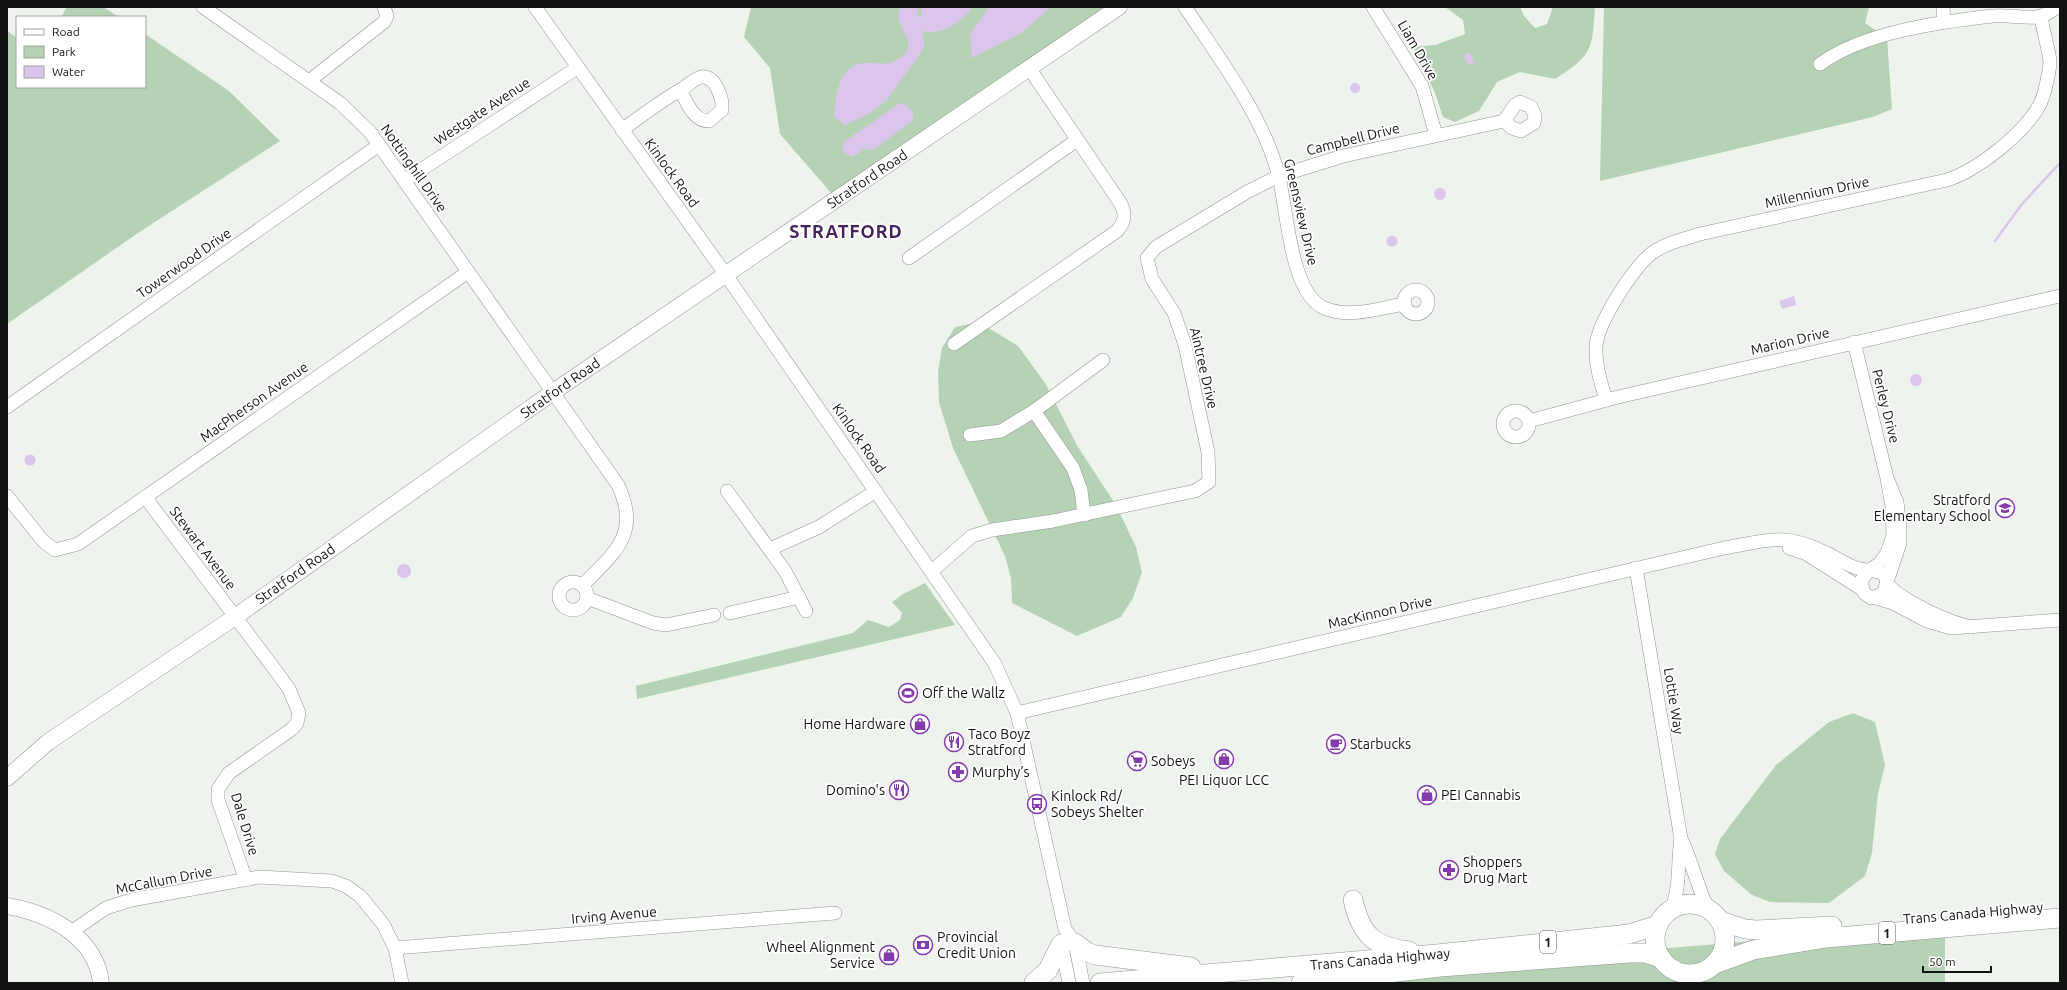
<svg xmlns="http://www.w3.org/2000/svg" width="2067" height="990" viewBox="0 0 2067 990" font-family="Ubuntu,sans-serif">
	<style>
		.green { fill: #b5d3b4 }
		.water { fill: #dbc5eb }
		.lines { fill: none; stroke-linecap: round; stroke-linejoin: round }
		.stream { stroke: #dbc5eb; stroke-width: 2.5 }
		.minor-casing { stroke: #919691; stroke-width: 14 }
		.major-casing { stroke: #919691; stroke-width: 17 }
		.highway-casing { stroke: #919691; stroke-width: 20 }
		.minor { stroke: #fff; stroke-width: 13 }
		.major { stroke: #fff; stroke-width: 16 }
		.highway { stroke: #fff; stroke-width: 19 }
		.labels { text-anchor: middle; stroke-width: 3.5; stroke-linejoin: round; paint-order: stroke }
		.shield { fill: #fff; stroke: #585a58; stroke-width: 1 }
		.shield-label { font-size: 13px; font-weight: bold; fill: #111311 }
		.street-label { font-size: 14px; fill: #111311; stroke: #fff }
		.poi-label { font-size: 14px; fill: #111311; stroke: #fff; text-anchor: start }
		.district-label { font-size: 18px; font-weight: bold; letter-spacing: 1px; fill: #45225a; stroke: #fff }
	</style>
	<rect width="100%" height="100%" fill="#eef3ee"/>
	<g class="green">
		<path d="M67,7H103L119,17H61Z"/>
		<path d="M751,7H1110L832,194L780,134L770,68L744,37Z"/>
		<path d="M1445,7H1520L1524,16L1535,28L1547,24L1553,7H1595C1592,50 1593,55 1555,79L1520,72L1497,82L1479,111L1455,122L1443,117L1435,93L1413,47L1435,45L1465,34L1463,20Z"/>
		<path d="M1604,7H1869L1865,23L1887,38L1892,109L1873,117L1600,181Z"/>
		<path d="M7,31L17,38V87H145V34L229,91L280,141L138,233L7,324Z"/>
		<path d="M979,322L1018,346L1045,383L1078,447L1116,505L1136,547L1142,572L1133,598L1121,617L1077,636L1012,603L1011,578L1005,556L953,448L939,402L938,372L942,348L955,327Z"/>
		<path d="M925,583L955,625L637,699L636,686L853,633L868,620L889,627L900,620L902,613L892,602L903,594Z"/>
		<path d="M1853,713L1875,722L1885,765L1878,793L1872,853L1865,876L1829,903L1770,902L1752,895L1724,871L1715,854L1720,839L1776,765L1829,722Z"/>
		<path d="M1945,925V983H1325L1537,959Z"/>
	</g>
	<g class="water">
		<path d="M901,7H919L917,16L921,17L922,7H969L971,10C956,25 944,35 923,31L924,45L918,57L887,100L870,113L845,125L834,117C835,97 839,64 864,63C886,62 888,69 907,52C908,48 909,43 908,40C904,29 893,18 901,7Z"/>
		<path d="M989,7H1051L1020,34L972,58L970,34Z"/>
		<path d="M1467,53L1471,54L1474,62L1472,65L1468,64L1464,57Z"/>
		<circle cx="1355" cy="88" r="5"/>
		<path d="M900,103C908,105 911,108 914,116L912,121L876,148L871,150L863,148L859,153L851,157L842,151L844,142Z"/>
		<circle cx="1440" cy="194" r="6"/>
		<circle cx="1392" cy="241" r="5.5"/>
		<path d="M1794,296L1796,305L1782,309L1779,301Z"/>
		<circle cx="1916" cy="380" r="6"/>
		<circle cx="30" cy="460" r="5.5"/>
		<circle cx="404" cy="571" r="7"/>
	</g>
	<g class="lines">
		<path class="stream" d="M1995,241L2022,204L2060,163"/>
		<g class="minor-casing">
			<g id="minor">
				<path d="M203,7L340,103L370,132L618,485C641,534 615,552 583,585"/>
				<path d="M535,7L726,275L995,664L1017,713L1065,929L1075,943L1083,983"/>
				<path d="M1185,7C1219,58 1264,117 1279,177C1287,209 1290,293 1324,308C1350,319 1379,308 1405,304"/>
				<path d="M1373,7L1422,86L1436,135"/>
				<path d="M1943,7L1944,22"/>
				<path d="M1820,64C1864,32 1939,22 1993,16C2007,14 2030,20 2042,16C2047,14 2053,10 2058,7"/>
				<path d="M309,81L384,22L387,16L384,7"/>
				<path d="M622,130C642,115 663,100 685,87C689,84 696,78 701,77C716,75 723,99 722,110L709,121C693,121 687,102 680,90"/>
				<path d="M404,181L577,68"/>
				<path d="M909,258L1077,140"/>
				<circle cx="1416" cy="302" r="12"/>
				<path d="M1854,342L1887,478L1892,506L1893,536L1887,553L1879,564L1868,571L1861,581L1864,593L1871,598L1883,594L1900,543V528L1897,502L1887,478"/>
				<path d="M954,344L1117,231C1125,222 1126,215 1121,204L1029,68"/>
				<path d="M1606,400C1601,383 1595,365 1596,346C1598,322 1633,268 1652,253C1666,243 1684,239 1700,234L1947,180C1978,170 2023,134 2039,106C2044,98 2050,70 2050,61C2048,46 2043,31 2041,16"/>
				<path d="M7,407L379,145"/>
				<circle cx="1516" cy="424" r="13"/>
				<path d="M1034,411L1073,468L1081,490L1084,515"/>
				<path d="M1529,421L1618,397L2060,296"/>
				<path d="M970,435L1001,431L1034,411L1103,360"/>
				<path d="M727,491L785,571L806,611"/>
				<path d="M7,496L43,541L55,550L78,544L468,272"/>
				<path d="M145,497L273,667L289,689L299,713L297,723L292,729L229,773L218,789V800L246,880"/>
				<path d="M1789,548L1805,553L1862,589"/>
				<path d="M770,549L819,527L876,491"/>
				<path d="M1636,568L1681,839C1692,861 1697,886 1708,909"/>
				<path d="M932,571L972,536L992,530L1053,521L1166,497L1195,491L1209,482L1208,452L1185,345L1174,313L1152,279L1147,258L1156,247L1247,192L1279,176L1343,156L1504,121L1512,128L1521,131L1534,123L1535,116L1531,107L1520,102L1515,105L1504,121"/>
				<circle cx="573" cy="596" r="14"/>
				<path d="M587,598L653,623L666,625L714,615"/>
				<path d="M1876,598L1893,603L1927,621L1951,628L2060,620"/>
				<path d="M730,613L799,597"/>
				<path d="M1017,713L1724,548C1766,541 1783,532 1824,552C1834,556 1843,563 1854,567C1862,571 1878,570 1883,574C1887,578 1887,584 1890,587C1907,603 1950,623 1972,627"/>
				<path d="M1671,910C1681,887 1677,863 1681,839"/>
				<path d="M71,932L106,908L131,900L259,877L332,881L346,886L360,896L383,924L395,948L402,983"/>
				<path d="M1061,942L1069,983"/>
				<path d="M395,948L835,913"/>
			</g>
		</g>
		<g class="major-casing">
			<g id="major">
				<path d="M7,778L48,742L235,617L553,392L1119,7"/>
				<path d="M7,906C48,913 96,936 101,983"/>
			</g>
		</g>
		<g class="highway-casing">
			<g id="highway">
				<path d="M1353,900C1361,935 1374,947 1409,951"/>
				<circle cx="1690" cy="939" r="35"/>
				<path d="M1720,921L1745,929L1756,930L1832,926"/>
				<path d="M1075,943L1087,952L1095,955L1191,967"/>
				<path d="M1717,963L1753,950L1826,938L2060,918"/>
				<path d="M1034,983L1048,970L1061,944"/>
				<path d="M1100,983L1437,954L1629,934L1658,925"/>
				<path d="M1301,983L1440,967L1630,953H1645L1661,958"/>
			</g>
		</g>
		<use href="#minor" class="minor"/>
		<use href="#major" class="major"/>
		<use href="#highway" class="highway"/>
	</g>
	<defs>
		<g id="school-ring" transform="scale(1)"><circle r="9.5" fill="#fff" stroke="#833aac" stroke-width="1.5"/><path d="M0-5L7-2L0 1L-7-2ZM-4 1L0 2.5L4 1V4Q0 6-4 4Z" fill="#833aac"/></g>
		<g id="stadium-ring" transform="scale(1)"><circle r="9.5" fill="#fff" stroke="#833aac" stroke-width="1.5"/><path d="M0-5a6.5 5 0 1 0 0 10a6.5 5 0 1 0 0-10ZM-3.5-1.8h7v3.6h-7Z" fill="#833aac"/></g>
		<g id="shop-ring" transform="scale(1)"><circle r="9.5" fill="#fff" stroke="#833aac" stroke-width="1.5"/><path d="M-5-2.5h2.3a2.7 3.5 0 0 1 5.4 0H5L5.5 6h-11ZM-1.5-2.5h3a1.5 2.3 0 0 0-3 0Z" fill="#833aac"/></g>
		<g id="restaurant-ring" transform="scale(1)"><circle r="9.5" fill="#fff" stroke="#833aac" stroke-width="1.5"/><path d="M-5-6h1v4h1v-4h1v4h1v-4h1v5L-1.5 .5V6h-2V.5L-5-1ZM5-6V6H3V1.5H1.5Q1.5-4 5-6Z" fill="#833aac"/></g>
		<g id="cafe-ring" transform="scale(1)"><circle r="9.5" fill="#fff" stroke="#833aac" stroke-width="1.5"/><path d="M-5.5-4.5H6V0H3Q3 3.5 0 3.5H-2.5Q-5.5 3.5-5.5 0ZM3-3.2v2h1.7v-2ZM-6 4.5H4V6H-6Z" fill="#833aac"/></g>
		<g id="supermarket-ring" transform="scale(1)"><circle r="9.5" fill="#fff" stroke="#833aac" stroke-width="1.5"/><path d="M-6-5.5h2.5l.6 2H6L4.5 2H-2.5L-4.4-4H-6ZM-1.5 3.2a1.3 1.3 0 1 0 .1 0ZM3 3.2a1.3 1.3 0 1 0 .1 0Z" fill="#833aac"/></g>
		<g id="pharmacy-ring" transform="scale(1)"><circle r="9.5" fill="#fff" stroke="#833aac" stroke-width="1.5"/><path d="M-2-6h4v4h4v4h-4v4h-4v-4h-4v-4h4Z" fill="#833aac"/></g>
		<g id="bus-ring" transform="scale(1)"><circle r="9.5" fill="#fff" stroke="#833aac" stroke-width="1.5"/><path d="M-5-6H5V4H4V6H2V4H-2V6H-4V4H-5ZM-3.5-4V0h7V-4ZM-3.5 1.2v1.5H-2V1.2ZM2 1.2v1.5H3.5V1.2Z" fill="#833aac"/></g>
		<g id="bank-ring" transform="scale(1)"><circle r="9.5" fill="#fff" stroke="#833aac" stroke-width="1.5"/><path d="M-6-4H6V4H-6ZM0-2.3a2.3 2.3 0 1 0 0 4.6a2.3 2.3 0 1 0 0-4.6Z" fill="#833aac"/></g>
	</defs>
	<g fill-rule="evenodd">
		<use href="#school-ring" x="2005" y="508"/>
		<use href="#stadium-ring" x="908" y="693"/>
		<use href="#shop-ring" x="920" y="724"/>
		<use href="#restaurant-ring" x="954" y="742"/>
		<use href="#cafe-ring" x="1336" y="744"/>
		<use href="#shop-ring" x="1224" y="759"/>
		<use href="#supermarket-ring" x="1137" y="761"/>
		<use href="#pharmacy-ring" x="958" y="772"/>
		<use href="#restaurant-ring" x="899" y="790"/>
		<use href="#shop-ring" x="1427" y="795"/>
		<use href="#bus-ring" x="1037" y="804"/>
		<use href="#pharmacy-ring" x="1449" y="870"/>
		<use href="#bank-ring" x="923" y="945"/>
		<use href="#shop-ring" x="889" y="955"/>
	</g>
	<g class="labels">
		<g class="shield">
			<rect x="1879" y="922" width="16" height="22" rx="3"/>
			<rect x="1540" y="931" width="16" height="22" rx="3"/>
		</g>
		<g class="shield-label">
			<text x="1887" y="938">1</text>
			<text x="1548" y="947">1</text>
		</g>
		<g class="street-label">
			<text transform="translate(1418 50) rotate(60)" y="5">Liam Drive</text>
			<text transform="translate(482 111) rotate(-33)" y="5">Westgate Avenue</text>
			<text transform="translate(1353 139) rotate(-14)" y="5">Campbell Drive</text>
			<text transform="translate(414 168) rotate(55)" y="5">Nottinghill Drive</text>
			<text transform="translate(672 173) rotate(54)" y="5">Kinlock Road</text>
			<text transform="translate(867 179) rotate(-34)" y="5">Stratford Road</text>
			<text transform="translate(1817 192) rotate(-12)" y="5">Millennium Drive</text>
			<text transform="translate(1301 212) rotate(77)" y="5">Greensview Drive</text>
			<text transform="translate(184 263) rotate(-35)" y="5">Towerwood Drive</text>
			<text transform="translate(1790 341) rotate(-13)" y="5">Marion Drive</text>
			<text transform="translate(1204 368) rotate(77)" y="5">Aintree Drive</text>
			<text transform="translate(560 388) rotate(-35)" y="5">Stratford Road</text>
			<text transform="translate(254 402) rotate(-35)" y="5">MacPherson Avenue</text>
			<text transform="translate(1886 406) rotate(76)" y="5">Perley Drive</text>
			<text transform="translate(859 438) rotate(55)" y="5">Kinlock Road</text>
			<text transform="translate(203 548) rotate(53)" y="5">Stewart Avenue</text>
			<text transform="translate(295 574) rotate(-35)" y="5">Stratford Road</text>
			<text transform="translate(1380 612) rotate(-13)" y="5">MacKinnon Drive</text>
			<text transform="translate(1674 701) rotate(81)" y="5">Lottie Way</text>
			<text transform="translate(245 824) rotate(73)" y="5">Dale Drive</text>
			<text transform="translate(164 880) rotate(-11)" y="5">McCallum Drive</text>
			<text transform="translate(1973 913) rotate(-5)" y="5">Trans Canada Highway</text>
			<text transform="translate(614 915) rotate(-5)" y="5">Irving Avenue</text>
			<text transform="translate(1380 959) rotate(-5)" y="5">Trans Canada Highway</text>
		</g>
		<g class="poi-label">
			<text x="1991" y="505" text-anchor="end">Stratford<tspan x="1991" dy="16">Elementary School</tspan></text>
			<text x="922" y="698">Off the Wallz</text>
			<text x="906" y="729" text-anchor="end">Home Hardware</text>
			<text x="968" y="739">Taco Boyz<tspan x="968" dy="16">Stratford</tspan></text>
			<text x="1350" y="749">Starbucks</text>
			<text x="1151" y="766">Sobeys</text>
			<text x="972" y="777">Murphy’s</text>
			<text x="1224" y="785" text-anchor="middle">PEI Liquor LCC</text>
			<text x="885" y="795" text-anchor="end">Domino's</text>
			<text x="1441" y="800">PEI Cannabis</text>
			<text x="1051" y="801">Kinlock Rd/<tspan x="1051" dy="16">Sobeys Shelter</tspan></text>
			<text x="1463" y="867">Shoppers<tspan x="1463" dy="16">Drug Mart</tspan></text>
			<text x="937" y="942">Provincial<tspan x="937" dy="16">Credit Union</tspan></text>
			<text x="875" y="952" text-anchor="end">Wheel Alignment<tspan x="875" dy="16">Service</tspan></text>
		</g>
		<g class="district-label">
			<text x="846" y="238">STRATFORD</text>
		</g>
	</g>
	<rect width="2067" height="990" fill="none" stroke="#111311" stroke-width="16"/>
	<rect x="16" y="16" width="130" height="72" fill="#ffffff" stroke="#a0a1a0"/>
	<rect x="24" y="29" width="20" height="6" fill="#ffffff" stroke="#a0a1a0"/>
	<text x="52" y="36" font-size="12" fill="#111311">Road</text>
	<rect x="24" y="46" width="20" height="12" fill="#b5d3b4" stroke="#a0a1a0"/>
	<text x="52" y="56" font-size="12" fill="#111311">Park</text>
	<rect x="24" y="66" width="20" height="12" fill="#dbc5eb" stroke="#a0a1a0"/>
	<text x="52" y="76" font-size="12" fill="#111311">Water</text>
	<path d="M1923 966v6h68v-6" fill="none" stroke="#111311" stroke-width="2"/>
	<text x="1929" y="966" font-size="12" fill="#111311" stroke="#ffffff" stroke-width="3" paint-order="stroke">50 m</text>
</svg>
